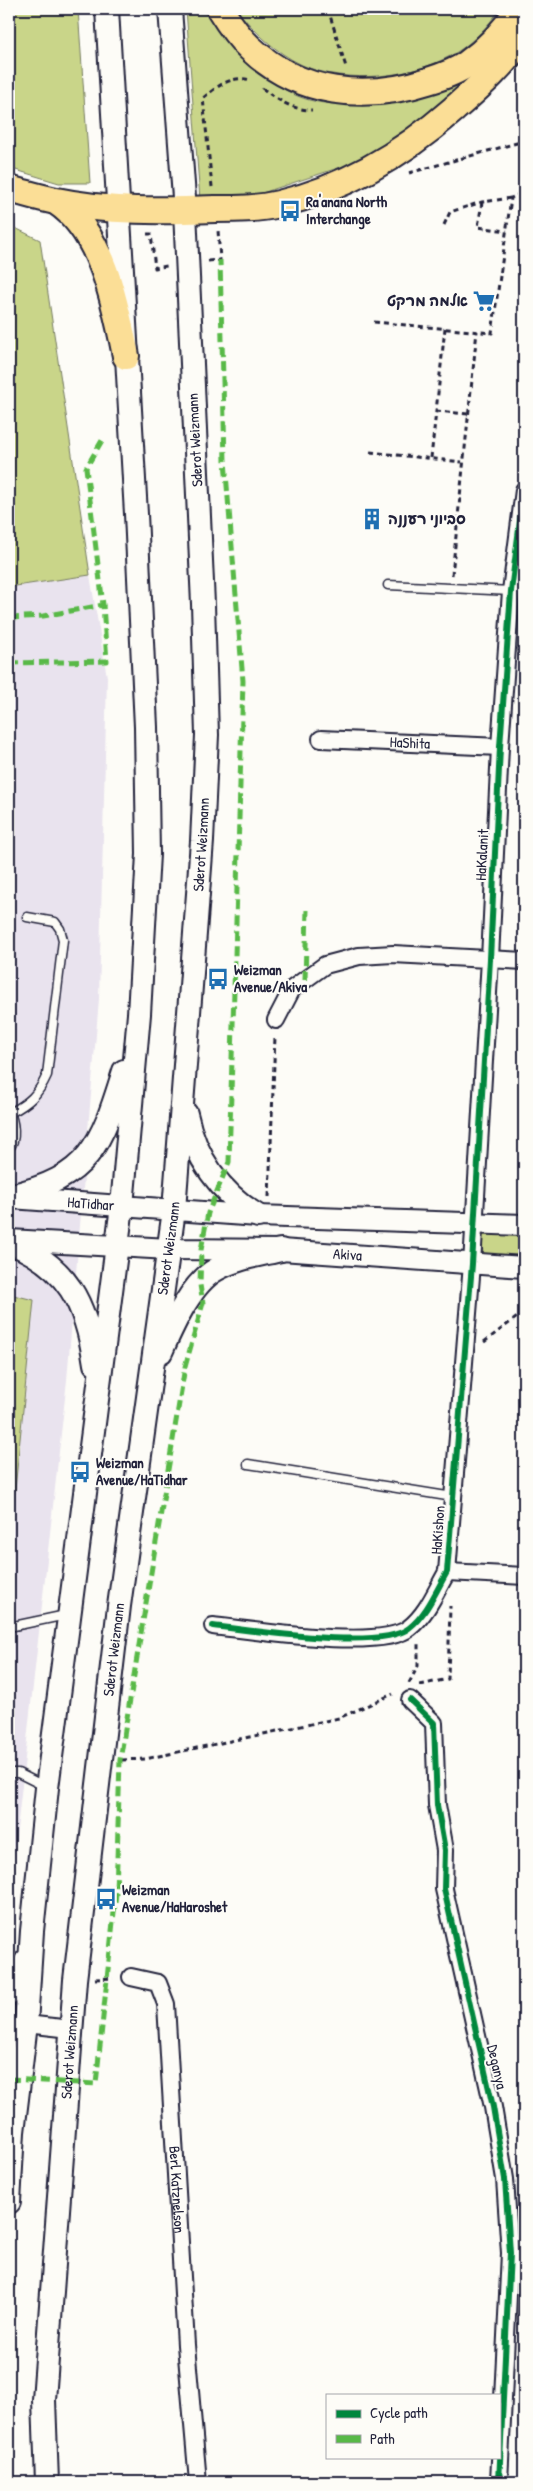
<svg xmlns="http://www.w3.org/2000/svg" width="533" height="2491" viewBox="0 0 533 2491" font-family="'Patrick Hand','Playpen Sans Hebrew',sans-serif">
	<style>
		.built { fill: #e9e3ee }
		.green { fill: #c9d589; stroke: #767c62 }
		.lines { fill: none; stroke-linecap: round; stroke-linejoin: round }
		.service-casing { stroke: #22223b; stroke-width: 11 }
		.minor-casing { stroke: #22223b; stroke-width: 20 }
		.tertiary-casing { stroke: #22223b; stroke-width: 24 }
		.secondary-casing { stroke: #22223b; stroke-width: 26 }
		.trunk-casing { stroke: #22223b; stroke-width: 30 }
		.path { stroke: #22223b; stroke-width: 3; stroke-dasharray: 5 4; stroke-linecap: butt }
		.service { stroke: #fdfcf7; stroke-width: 8 }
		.minor { stroke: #fdfcf7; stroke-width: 16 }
		.tertiary { stroke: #fdfcf7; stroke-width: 20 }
		.secondary { stroke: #fdfcf7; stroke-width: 22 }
		.trunk { stroke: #fbde96; stroke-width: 26 }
		.quiet { stroke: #58b947; stroke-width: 5; stroke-dasharray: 10 5; stroke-linecap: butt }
		.cycleway-casing { stroke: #fdfcf7; stroke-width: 9 }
		.cycleway { stroke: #00873e; stroke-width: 6 }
		.labels { text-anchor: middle; stroke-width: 4; stroke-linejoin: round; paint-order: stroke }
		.poi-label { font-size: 15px; font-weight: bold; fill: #22223b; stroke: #fdfcf7; text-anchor: start }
		.street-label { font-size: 15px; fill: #22223b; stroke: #fdfcf7 }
	</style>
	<rect width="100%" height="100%" fill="#fdfcf7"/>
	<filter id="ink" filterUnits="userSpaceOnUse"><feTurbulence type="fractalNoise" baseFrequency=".02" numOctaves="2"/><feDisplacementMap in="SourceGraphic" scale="10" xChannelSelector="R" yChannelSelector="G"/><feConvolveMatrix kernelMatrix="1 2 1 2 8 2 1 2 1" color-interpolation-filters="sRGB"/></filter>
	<g filter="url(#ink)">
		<path class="built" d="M90,575L107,677L99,999L67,1380L9,1902V587Z"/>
		<g class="green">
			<path d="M9,9H78L90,183H59L9,168Z"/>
			<path d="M186,9H209C229,32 248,57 270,78C324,130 415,91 478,75L421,120L388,143L353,163L253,196L200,200Z"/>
			<path d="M236,9H500C489,25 473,42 457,52C416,78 346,85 302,65C275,52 255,32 236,9Z"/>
			<path d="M9,225L40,240L90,575L9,587Z"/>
			<path d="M482,1234L524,1235V1260L483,1258Z"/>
			<path d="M9,1294L34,1300L9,1549Z"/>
		</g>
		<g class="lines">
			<g class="service-casing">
				<g id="service">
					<path d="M388,585L511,591"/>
					<path d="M9,1112C14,1120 17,1141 9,1148"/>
					<path d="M10,1113C29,1103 38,1095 47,1075L63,940L60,929L55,922L27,917"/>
					<path d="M248,1464L453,1497"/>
					<path d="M9,1627L66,1615"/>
					<path d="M9,1773H18L44,1786"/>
				</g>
			</g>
			<g class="minor-casing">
				<g id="minor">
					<path id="s1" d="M321,739L500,747"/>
					<path d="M276,1020L292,989L325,965L359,956L393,954L524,961"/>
					<path d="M447,1572L524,1576"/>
					<path d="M213,1626C251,1630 381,1651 409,1628C427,1614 436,1591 447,1572L472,1264L490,959L500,747L511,591L524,490"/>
					<path d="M410,1700L434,1723L437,1805L445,1850L444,1889L493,2107L505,2179L510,2253L499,2482"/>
					<path id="s2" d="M131,1977L158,1983L166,2004L186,2345L198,2482"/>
					<path d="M9,2027L26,2024L71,2029"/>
				</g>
			</g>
			<g class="tertiary-casing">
				<g id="tertiary">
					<path id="s3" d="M11,1198L258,1216L524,1225"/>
					<path id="s4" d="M9,1240L169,1249L281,1250L524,1267"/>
				</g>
			</g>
			<g class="secondary-casing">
				<g id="secondary">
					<path d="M186,1114C195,1157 220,1193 258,1216"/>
					<path d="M9,1196C90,1178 101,1145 124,1071"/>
					<path d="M9,1242C68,1266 86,1303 95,1364"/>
					<path d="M161,1352C173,1325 191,1283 217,1269C237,1258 260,1255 281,1250"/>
					<path d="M9,1994L26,1961"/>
					<path d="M9,2202L13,2132L26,2024L32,1931L47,1788L122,1206L139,1014L148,854L146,727L136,514L107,9"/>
					<path id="s5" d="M47,2482L44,2400L75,1980L119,1606L174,1210L202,841L207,735L203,604L185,211L170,9"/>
				</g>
			</g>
			<g class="trunk-casing">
				<g id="trunk">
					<path d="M220,9C228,22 238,37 250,48C299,95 366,101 428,81C441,77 456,72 467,64C488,49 505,30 519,9"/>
					<path d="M9,189C25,193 40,198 56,201C108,212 163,211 215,209C237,209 258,209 279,204C346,188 404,153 454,109C480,86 505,64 524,35"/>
					<path d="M57,202C102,232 116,306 126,356"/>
				</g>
			</g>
			<g class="path">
				<path d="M328,9L346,67"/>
				<path d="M262,88C278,100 292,110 312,110"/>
				<path d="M409,173L524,141"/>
				<path d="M212,187L203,98C218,86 231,75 251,80"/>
				<path d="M482,202L478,227L507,231"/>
				<path d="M444,225L450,212L482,202L511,198"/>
				<path d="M147,234H151L155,268L167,266"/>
				<path d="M208,261L220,260L218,230"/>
				<path d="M374,322L492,333L511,198L524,192"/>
				<path d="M436,411L468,414"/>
				<path d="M370,452L462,462"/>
				<path d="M431,458L445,328"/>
				<path d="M452,575L477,331"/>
				<path d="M269,1197L275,1036"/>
				<path d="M484,1342L524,1312"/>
				<path d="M409,1683L418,1666V1644"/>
				<path d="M420,1685L448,1679L450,1606"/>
				<path d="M122,1760L145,1759L339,1718L393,1694"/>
				<path d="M95,1979L113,1978"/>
			</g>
			<use href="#service" class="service"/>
			<use href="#minor" class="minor"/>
			<use href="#tertiary" class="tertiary"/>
			<use href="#secondary" class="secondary"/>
			<use href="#trunk" class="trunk"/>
			<g class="quiet">
				<path d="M9,618L43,616L103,605L86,468L104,437"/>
				<path d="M9,663L107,661L103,605"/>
				<path d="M305,980L307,909"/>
				<path d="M9,2079L96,2084L116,1893L120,1760L185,1367L203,1303L200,1285L201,1250L208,1213L229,1162L243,681L225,461L220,260"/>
			</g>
			<g class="cycleway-casing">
				<g id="cycleway">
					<path d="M213,1626C251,1630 381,1651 409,1628C427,1614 436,1591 447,1572L472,1264L490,959L500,747L511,591L524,490"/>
					<path d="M410,1700L434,1723L437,1805L445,1850L444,1889L493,2107L505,2179L510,2253L499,2482"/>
				</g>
			</g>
			<use href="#cycleway" class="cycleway"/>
		</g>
	</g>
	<defs>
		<g id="bus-bare" transform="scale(1.725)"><path d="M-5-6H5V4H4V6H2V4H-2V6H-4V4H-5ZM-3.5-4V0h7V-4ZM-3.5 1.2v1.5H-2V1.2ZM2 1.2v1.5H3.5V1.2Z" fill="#1f6fb2" stroke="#fdfcf7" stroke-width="2.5" paint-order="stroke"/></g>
		<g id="supermarket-bare" transform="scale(1.725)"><path d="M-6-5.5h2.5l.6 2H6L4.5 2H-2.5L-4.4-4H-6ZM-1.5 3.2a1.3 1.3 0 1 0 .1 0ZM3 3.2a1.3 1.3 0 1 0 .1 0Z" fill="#1f6fb2" stroke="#fdfcf7" stroke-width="2.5" paint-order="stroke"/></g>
		<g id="building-bare" transform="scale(1.725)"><path d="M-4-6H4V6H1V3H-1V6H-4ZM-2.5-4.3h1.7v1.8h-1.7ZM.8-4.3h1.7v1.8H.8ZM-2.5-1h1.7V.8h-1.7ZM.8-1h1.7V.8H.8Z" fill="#1f6fb2" stroke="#fdfcf7" stroke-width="2.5" paint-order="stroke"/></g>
	</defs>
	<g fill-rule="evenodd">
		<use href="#bus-bare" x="290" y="211"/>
		<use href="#supermarket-bare" x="484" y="301"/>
		<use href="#building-bare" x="372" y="519"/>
		<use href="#bus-bare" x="218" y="979"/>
		<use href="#bus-bare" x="80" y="1472"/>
		<use href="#bus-bare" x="106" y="1899"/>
	</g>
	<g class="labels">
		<g class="poi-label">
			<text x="306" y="207">Ra'anana North<tspan x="306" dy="17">Interchange</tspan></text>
			<text x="468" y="306" text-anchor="end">אלמה מרקט</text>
			<text x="388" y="524">סביוני רעננה</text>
			<text x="234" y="975">Weizman<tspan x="234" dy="17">Avenue/Akiva</tspan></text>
			<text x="96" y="1468">Weizman<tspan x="96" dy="17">Avenue/HaTidhar</tspan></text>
			<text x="122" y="1895">Weizman<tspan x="122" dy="17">Avenue/HaHaroshet</tspan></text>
		</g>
		<g class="street-label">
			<text transform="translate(195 440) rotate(-93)" y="5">Sderot Weizmann</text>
			<text dy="5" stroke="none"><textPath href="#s1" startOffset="89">HaShita</textPath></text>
			<text dy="5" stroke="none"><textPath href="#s5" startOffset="1646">Sderot Weizmann</textPath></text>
			<text transform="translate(482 855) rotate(-87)" y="5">HaKalanit</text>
			<text dy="5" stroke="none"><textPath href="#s3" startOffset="80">HaTidhar</textPath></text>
			<text dy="5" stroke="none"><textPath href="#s5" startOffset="1241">Sderot Weizmann</textPath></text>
			<text dy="5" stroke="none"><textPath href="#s4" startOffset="339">Akiva</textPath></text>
			<text transform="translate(438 1530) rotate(-86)" y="5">HaKishon</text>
			<text dy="5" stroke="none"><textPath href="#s5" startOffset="836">Sderot Weizmann</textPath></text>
			<text dy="5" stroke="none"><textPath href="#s5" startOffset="431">Sderot Weizmann</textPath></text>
			<text transform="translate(497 2067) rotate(77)" y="5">Deganya</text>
			<text dy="5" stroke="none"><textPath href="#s2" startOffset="236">Berl Katznelson</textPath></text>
		</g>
	</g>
	<rect width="533" height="2491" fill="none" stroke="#fdfcf7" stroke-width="30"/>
	<rect x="15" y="15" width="503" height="2461" fill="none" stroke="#22223b" stroke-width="2" filter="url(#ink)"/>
	<rect x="326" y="2394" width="175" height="65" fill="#fdfcf7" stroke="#a5a5ac"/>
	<rect x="336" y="2410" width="25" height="8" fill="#00873e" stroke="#a5a5ac"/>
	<text x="370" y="2418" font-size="15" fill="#22223b">Cycle path</text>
	<rect x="336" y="2435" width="25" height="8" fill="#58b947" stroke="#a5a5ac"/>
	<text x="370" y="2444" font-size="15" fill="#22223b">Path</text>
</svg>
